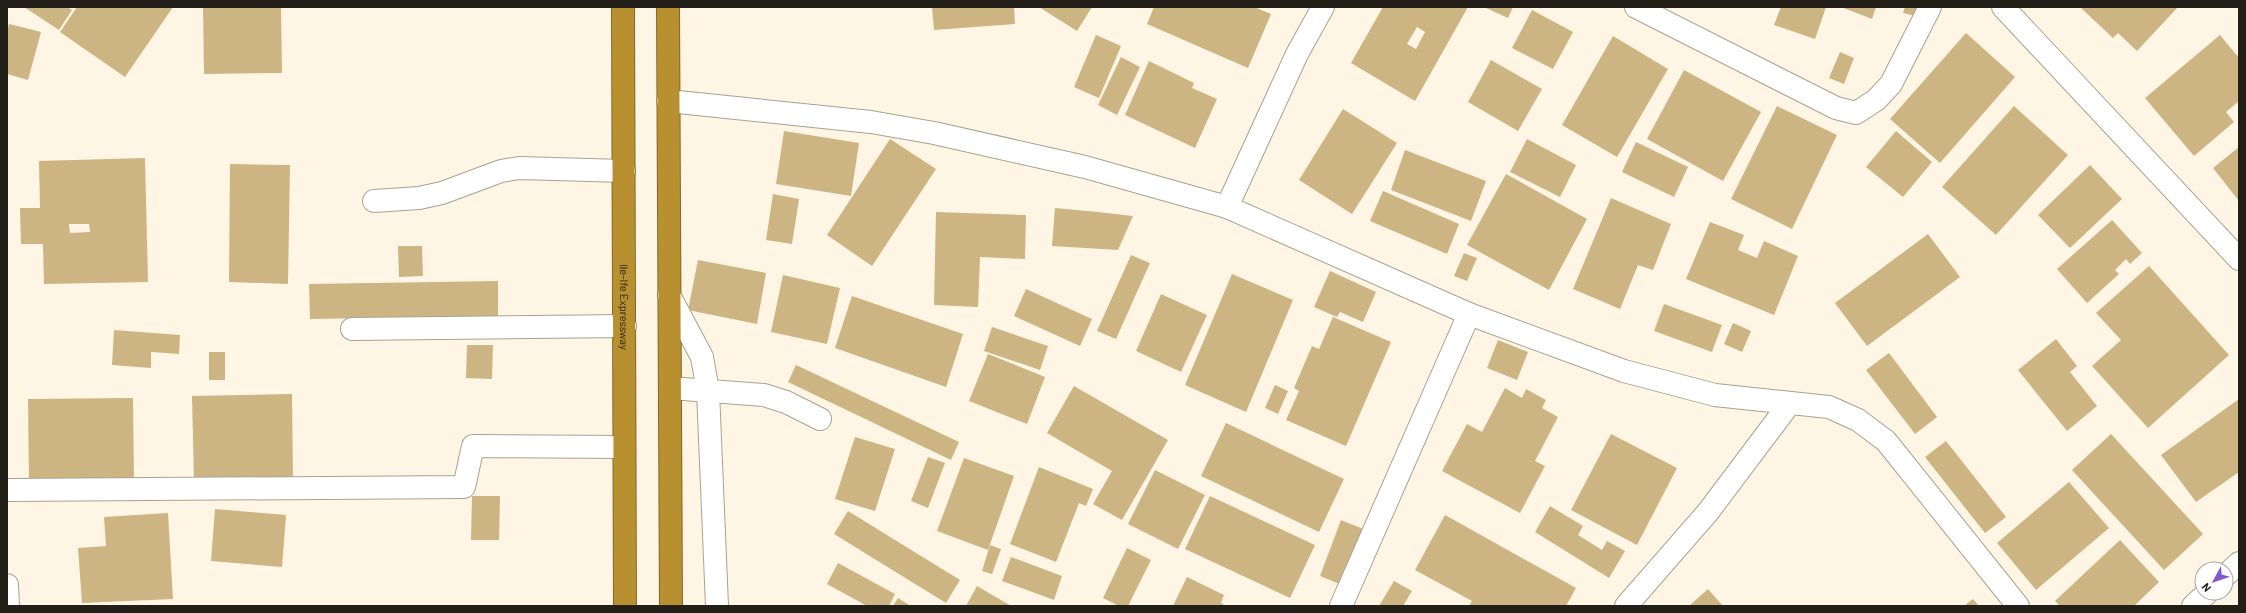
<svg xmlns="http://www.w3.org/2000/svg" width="2246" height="613" viewBox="0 0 2246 613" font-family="Barlow,sans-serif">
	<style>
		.building { fill: #ccb583; fill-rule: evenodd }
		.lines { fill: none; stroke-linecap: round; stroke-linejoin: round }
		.minor-casing { stroke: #aaa291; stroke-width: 24 }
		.highway-casing { stroke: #846828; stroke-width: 24 }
		.minor { stroke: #fff; stroke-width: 22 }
		.highway { stroke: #b89030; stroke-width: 22 }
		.labels { text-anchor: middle; stroke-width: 3.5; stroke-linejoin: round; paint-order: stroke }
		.street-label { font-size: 11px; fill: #221f19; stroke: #fff }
	</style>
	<rect width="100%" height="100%" fill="#fef5e4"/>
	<g class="building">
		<path d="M24,7H67L72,10L59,30Z"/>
		<path d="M77,7H173L125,77L60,32Z"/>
		<path d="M203,7H281L282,73L204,74Z"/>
		<path d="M932,7H1014L1015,24L934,30Z"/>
		<path d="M1039,7H1092L1077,31Z"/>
		<path d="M1154,7H1254L1271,14L1248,68L1147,24Z"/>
		<path d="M1383,7H1468L1415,101L1351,63ZM1417,27L1425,32L1416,49L1407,44Z"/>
		<path d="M1484,7H1513L1508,18Z"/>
		<path d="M1781,7H1826L1815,39L1774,25Z"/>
		<path d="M1841,7H1876L1872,19Z"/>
		<path d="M1905,7H1924L1920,17L1903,13Z"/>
		<path d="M2080,7H2178L2137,51L2118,33L2113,38Z"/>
		<path d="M1532,10L1573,32L1553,69L1512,48Z"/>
		<path d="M9,24L41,32L28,80L7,74V32Z"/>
		<path d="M1966,33L2015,77L1940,163L1890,119Z"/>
		<path d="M1096,35L1121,46L1099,98L1074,87Z"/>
		<path d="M2220,35L2239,58V101L2226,112L2234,122L2194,156L2145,98Z"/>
		<path d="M1613,36L1668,69L1617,157L1562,125Z"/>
		<path d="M1840,52L1854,58L1844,84L1829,78Z"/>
		<path d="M1121,57L1140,67L1117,115L1098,105Z"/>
		<path d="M1491,60L1542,89L1518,131L1468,102Z"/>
		<path d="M1149,61L1194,83L1192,88L1217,99L1195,148L1125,115Z"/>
		<path d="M1684,70L1761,112L1723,181L1647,139Z"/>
		<path d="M1777,106L1837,135L1792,229L1731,199Z"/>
		<path d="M2014,106L2068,155L1996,235L1942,187Z"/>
		<path d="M1343,109L1397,143L1352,214L1299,180Z"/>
		<path d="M784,131L859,143L851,196L776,184Z"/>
		<path d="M1896,131L1932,162L1903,197L1866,167Z"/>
		<path d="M890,139L936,169L872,266L827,235Z"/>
		<path d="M1527,139L1576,165L1560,197L1510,172Z"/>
		<path d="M1636,142L1688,167L1674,197L1622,172Z"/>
		<path d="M2239,147V201L2213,168Z"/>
		<path d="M1405,150L1486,181L1471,221L1391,190Z"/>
		<path d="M145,158L148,282L44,284L43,244H21L20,208H40L39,161ZM69,224H89L90,232L70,233Z"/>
		<path d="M230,164L290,165L288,284L229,282Z"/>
		<path d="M2090,165L2122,199L2070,248L2038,215Z"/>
		<path d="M1506,174L1587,219L1549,290L1467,245Z"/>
		<path d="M1383,191L1459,224L1447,254L1370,221Z"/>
		<path d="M773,194L799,199L792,244L766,240Z"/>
		<path d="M1611,198L1671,224L1653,270L1638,265L1620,309L1573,289Z"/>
		<path d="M1055,208L1098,212L1133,216L1118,250L1052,246Z"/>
		<path d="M936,212L1026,215L1025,259L980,257L978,307L934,305Z"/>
		<path d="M2112,220L2142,253L2130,264L2126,259L2115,270L2119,274L2087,303L2057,269Z"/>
		<path d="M1710,222L1744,235L1738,250L1757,258L1764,241L1798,256L1774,315L1686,279Z"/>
		<path d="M1928,234L1960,277L1867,346L1835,303Z"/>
		<path d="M398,246H422L423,276L399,277Z"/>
		<path d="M1464,253L1477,258L1467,281L1454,276Z"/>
		<path d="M1131,255L1150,263L1116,339L1097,331Z"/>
		<path d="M698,260L766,273L757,324L688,310Z"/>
		<path d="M2149,266L2229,355L2148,428L2092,366L2121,340L2096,313Z"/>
		<path d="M1330,271L1376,292L1363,322L1340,312L1337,317L1314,307Z"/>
		<path d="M1232,274L1293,300L1246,412L1185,385Z"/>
		<path d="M783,275L840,288L827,344L771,332Z"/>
		<path d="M498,281V316L310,319L309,284Z"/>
		<path d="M1026,289L1092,319L1080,346L1014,316Z"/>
		<path d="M1161,294L1207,315L1181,372L1136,351Z"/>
		<path d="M852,296L963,334L946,387L835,348Z"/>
		<path d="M1664,304L1722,325L1712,352L1654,331Z"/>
		<path d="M1333,317L1391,342L1346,446L1286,420L1299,391L1294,388L1312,346L1319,349Z"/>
		<path d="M1733,323L1751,331L1742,352L1724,344Z"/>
		<path d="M992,327L1048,346L1040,370L984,351Z"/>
		<path d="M114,330L180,335L179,354L151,352V368L112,365Z"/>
		<path d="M2056,339L2077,366L2070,372L2097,406L2067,431L2018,370Z"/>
		<path d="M1498,340L1528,352L1517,380L1487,368Z"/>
		<path d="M467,345H493L492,379L466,378Z"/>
		<rect x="209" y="352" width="16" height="28"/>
		<path d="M1889,353L1937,417L1915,434L1866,370Z"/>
		<path d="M988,354L1045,377L1027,424L969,401Z"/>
		<path d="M796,365L959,442L951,460L788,382Z"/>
		<path d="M1275,385L1288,391L1278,414L1265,408Z"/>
		<path d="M1074,386L1168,440L1122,520L1093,504L1112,471L1047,433Z"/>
		<path d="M1505,388L1522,398L1526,389L1546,400L1542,408L1558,417L1535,461L1545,466L1520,513L1442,471L1467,424L1482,432Z"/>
		<path d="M292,394L293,480L194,481L192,396Z"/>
		<path d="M133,398L134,481L29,482L28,399Z"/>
		<path d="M2239,399V472L2196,502L2161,455Z"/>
		<path d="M1226,423L1344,479L1319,532L1201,476Z"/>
		<path d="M1611,434L1677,468L1637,545L1571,510Z"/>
		<path d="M2111,434L2203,534L2164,570L2072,470Z"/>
		<path d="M855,437L895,449L875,511L835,499Z"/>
		<path d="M1946,441L2006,517L1985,533L1925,457Z"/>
		<path d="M928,457L945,463L928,508L911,501Z"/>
		<path d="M964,458L1014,476L988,550L937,531Z"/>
		<path d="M1039,467L1093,489L1086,506L1079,503L1056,562L1010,544Z"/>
		<path d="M1155,470L1205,495L1178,549L1128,524Z"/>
		<path d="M2069,482L2109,528L2036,590L1997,543Z"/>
		<path d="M472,496H500L499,540H471Z"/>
		<path d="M1210,496L1315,545L1290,598L1185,549Z"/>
		<path d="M1550,506L1583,526L1578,535L1602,550L1607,541L1625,551L1609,578L1535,532Z"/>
		<path d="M215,509L286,515L282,567L211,561Z"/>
		<path d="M848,511L960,580L946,603L834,534Z"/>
		<path d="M168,513L173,599L82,603L78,548L106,546L104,517Z"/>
		<path d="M1445,515L1576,588L1566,606H1469L1472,601L1415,570Z"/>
		<path d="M1341,520L1363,529L1342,585L1320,576Z"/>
		<path d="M2120,540L2159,582L2134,606H2060L2055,601Z"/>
		<path d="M990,545L1001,549L992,574L982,571Z"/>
		<path d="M1127,548L1151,560L1128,606H1119L1103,598Z"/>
		<path d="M1011,557L1062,576L1054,600L1002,581Z"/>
		<path d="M838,563L895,594L889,606H867L827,584Z"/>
		<path d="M1187,577L1224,595L1221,603L1226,606H1173Z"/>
		<path d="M1394,581L1412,591L1403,606H1379Z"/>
		<path d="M977,586L1006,603L1012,606H966Z"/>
		<path d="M1708,589L1723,606H1689Z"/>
		<path d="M898,598L909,605L908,606H893Z"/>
		<path d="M1973,599L1979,606H1964Z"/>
	</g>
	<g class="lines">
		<g class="minor-casing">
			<g id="minor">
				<path d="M1636,7L1836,108L1856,113L1876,100L1891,84L1930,7"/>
				<path d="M2003,7L2239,259"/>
				<path d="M668,101L871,122L934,133L1085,167L1227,207L1469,314L1624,371L1715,395L1829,407L1858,420L1886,441L2018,606"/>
				<path d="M374,201L419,198L442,193L501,171L519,168L624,171"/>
				<path d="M1227,207L1297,54L1323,7"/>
				<path d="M669,295L702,357L708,391L717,606"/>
				<path d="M352,329L625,326"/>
				<path d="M670,388L764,395L786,402L820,419"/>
				<path d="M7,490L464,487L473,446L624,447"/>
				<path d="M2226,575L2239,563"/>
				<path d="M7,585L8,606"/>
				<path d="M1341,606L1469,314"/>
				<path d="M1626,606L1708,512L1790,403"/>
				<path d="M2193,606L2207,593"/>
			</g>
		</g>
		<g class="highway-casing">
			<g id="highway">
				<path id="s1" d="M623,7L625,606"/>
				<path d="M668,7L671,606"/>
			</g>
		</g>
		<use href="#minor" class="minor"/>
		<use href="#highway" class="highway"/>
	</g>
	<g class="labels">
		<g class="street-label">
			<text dy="4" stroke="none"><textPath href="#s1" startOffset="300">Ile-Ife Expressway</textPath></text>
		</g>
	</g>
	<rect width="2246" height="613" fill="none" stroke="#221f19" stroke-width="16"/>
	<g transform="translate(2214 581) rotate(230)"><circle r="19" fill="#ffffff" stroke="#a7a5a3"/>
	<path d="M0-3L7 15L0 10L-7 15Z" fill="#8258d2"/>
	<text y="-6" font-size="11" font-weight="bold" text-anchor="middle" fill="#221f19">N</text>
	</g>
</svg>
